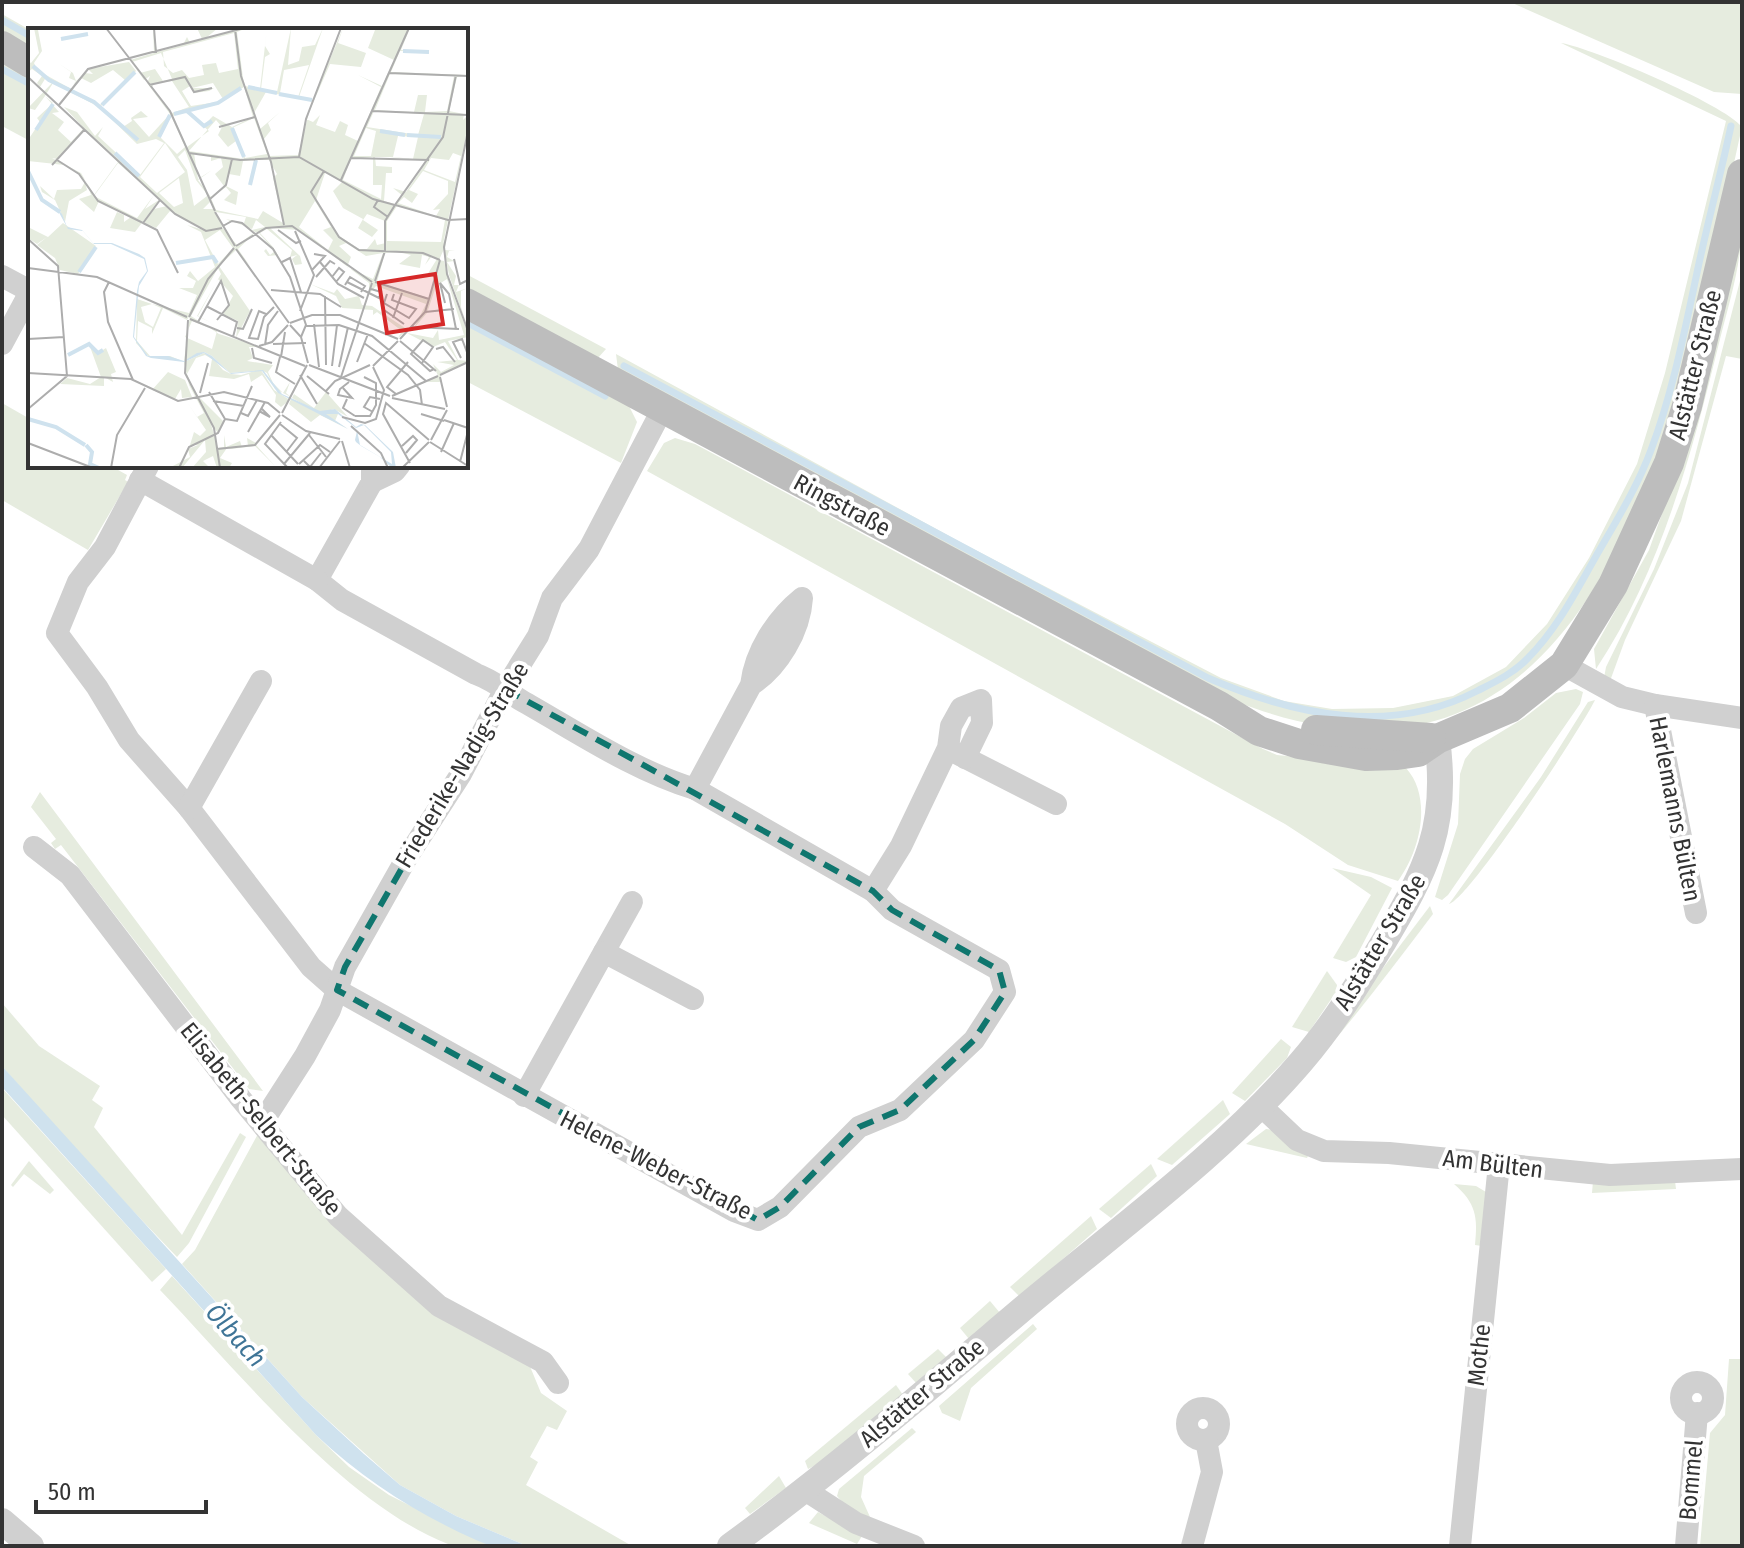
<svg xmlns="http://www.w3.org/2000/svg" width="1744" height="1548" viewBox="0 0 1744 1548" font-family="'Fira Sans Condensed',sans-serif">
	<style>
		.green { fill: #e6ecdf }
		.water { fill: #cfe2ee }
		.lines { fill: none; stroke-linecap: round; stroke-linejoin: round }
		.stream { stroke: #cfe2ee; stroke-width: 7 }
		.minor { stroke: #d0d0d0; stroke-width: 22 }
		.tertiary { stroke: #d0d0d0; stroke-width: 26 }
		.secondary { stroke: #bdbdbd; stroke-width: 30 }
		.marked { fill: none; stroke: #0f766e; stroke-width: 6; stroke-dasharray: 16 10; stroke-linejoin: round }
		.labels { text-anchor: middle; stroke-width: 8; stroke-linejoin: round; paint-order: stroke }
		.street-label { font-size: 24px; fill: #333; stroke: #fff }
		.water-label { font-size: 26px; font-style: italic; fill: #3f7597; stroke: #fff }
		.inset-river { fill: none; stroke: #cfe2ee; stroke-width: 4 }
		.inset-road { fill: none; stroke: #adadad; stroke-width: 2 }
		.view { fill: #d62828; fill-opacity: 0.15; stroke: #d62828; stroke-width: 4 }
		.inset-edge { fill: none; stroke: #333; stroke-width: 4 }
	</style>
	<rect width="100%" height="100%" fill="#fff"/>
	<g class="green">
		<path d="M1510,2H1742V94L1714,92Z"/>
		<path d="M2,14L30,30V50L2,34Z"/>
		<path d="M1561,43C1592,48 1724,104 1742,127C1684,383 1610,850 1235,701L618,370L616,354L962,543L1221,678L1284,701L1332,709L1393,708L1453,696L1506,667L1547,624L1589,558L1637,464L1665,373L1726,121Z"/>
		<path d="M2,61L30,77V141L2,126Z"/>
		<path d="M1742,222C1742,263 1729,303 1719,343C1692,453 1660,573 1596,669L1594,649L1649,550L1692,430Z"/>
		<path d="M1742,273V359L1726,356L1681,521L1625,640L1610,681L1604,678L1606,667L1654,569L1688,483Z"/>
		<path d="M466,274L606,349L597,359L466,289Z"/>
		<path d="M466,315L626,400L637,422L621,463L466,381Z"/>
		<path d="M2,403L30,419V466H111L127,475L125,480L128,482L88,550L2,500Z"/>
		<path d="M675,438L695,444L1263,749L1277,755L1406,768C1433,798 1420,851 1398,881L1348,865L1285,824L647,471L664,443Z"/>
		<path d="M1576,689L1583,692L1580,704L1448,895L1442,900L1435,897L1458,824L1460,774L1465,759L1473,749L1524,718L1556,693Z"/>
		<path d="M1595,700C1581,729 1469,899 1449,904L1541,777L1588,702Z"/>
		<path d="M40,792L263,1091L249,1089L61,845L55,849L51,843L56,839L31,807Z"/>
		<path d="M1332,868L1371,877L1392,888L1356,957L1346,962L1333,958L1371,895Z"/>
		<path d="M1430,906L1433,914C1387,975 1341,1036 1289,1092Z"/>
		<path d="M1327,971L1337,985L1336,992L1309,1032L1292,1027Z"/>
		<path d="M2,1003L39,1046L100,1086L92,1100L103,1108L94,1127L182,1235L240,1133L246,1137L189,1243L177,1257L74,1149L2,1066Z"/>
		<path d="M1281,1039L1291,1047L1287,1058L1245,1101L1232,1093Z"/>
		<path d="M2,1088L166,1269L152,1282L2,1115Z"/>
		<path d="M1223,1100L1230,1114L1172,1165L1157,1159Z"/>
		<path d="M1266,1129L1273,1130L1309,1154L1307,1158L1246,1144Z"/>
		<path d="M259,1132L325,1212L529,1364L541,1393L567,1411L557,1430L547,1426L530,1457L538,1462L526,1485L632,1546H527L456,1516L400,1485L302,1397L182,1264L195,1250Z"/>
		<path d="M29,1161L54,1190L50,1194L24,1174L13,1187L11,1185Z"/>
		<path d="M1151,1164L1157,1176L1111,1218L1099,1209Z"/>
		<path d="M1593,1181H1675L1676,1189L1592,1193Z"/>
		<path d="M1454,1184L1476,1186L1486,1192L1482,1246L1475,1245C1478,1217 1476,1203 1454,1184Z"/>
		<path d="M1091,1216L1097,1229L1020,1297L1010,1287Z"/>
		<path d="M172,1276L316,1435L349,1467L389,1495L491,1546C478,1546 460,1548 448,1544C343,1503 238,1371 160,1290Z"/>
		<path d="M990,1301L1000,1313L969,1339L960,1328Z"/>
		<path d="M1033,1324L1037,1329L971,1388L960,1421L942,1413L939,1406Z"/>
		<path d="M938,1349L947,1358L917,1384L908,1374Z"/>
		<path d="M1729,1359H1742V1546H1700L1710,1433L1725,1415Z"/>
		<path d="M896,1385L903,1395L820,1463L808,1469L805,1461Z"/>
		<path d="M912,1428L916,1432L864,1476L861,1497L870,1517C855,1514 847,1508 837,1496L839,1489Z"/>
		<path d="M779,1476L786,1488L750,1514L745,1508Z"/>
		<path d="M818,1512L862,1536L857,1544L809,1523Z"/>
	</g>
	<path class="water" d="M2,1066L302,1397L364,1454L400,1485L456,1516L527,1546H491L476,1540C416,1513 365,1481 316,1435L2,1087Z"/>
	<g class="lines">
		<g class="stream">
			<path d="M2,20L30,36"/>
			<path d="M2,69L30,84"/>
			<path d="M466,322L605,396"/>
			<path d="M624,366L1208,678C1294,715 1390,736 1477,691C1495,682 1514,673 1528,658C1557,629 1575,593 1595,558C1615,523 1637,488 1651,450C1673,392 1685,329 1698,268C1708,221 1721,173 1731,126"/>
		</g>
		<g class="minor">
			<path d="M2,276L30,291"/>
			<path d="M2,344L30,292"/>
			<path d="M148,466L105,547L78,582L57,633L97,687L129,740L189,808L311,967L337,990L734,1211L758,1220L780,1207L859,1127L900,1110L974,1040L1005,992L999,970L892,910L873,891L695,789C635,771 579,733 524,702C507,692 495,681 476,674L342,600L317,580L372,482V466"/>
			<path d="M140,480L317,580"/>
			<path d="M372,482L395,471L399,466"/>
			<path d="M1564,665L1622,697L1655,705"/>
			<path d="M954,752L1056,804"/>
			<path d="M695,789L751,685C755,652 776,619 802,598C800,631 778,668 751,685"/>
			<path d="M189,808L261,681"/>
			<path d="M34,847L70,875L241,1099L338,1216L439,1306L543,1362L558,1383"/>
			<path d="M873,891L901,846L948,748L951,726L961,708L981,700L982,723L965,758"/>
			<path d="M1696,913L1655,705L1742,718"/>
			<path d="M604,952L632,902"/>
			<path d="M524,1096L604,952L693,999"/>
			<path d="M1261,1106L1297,1140L1324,1151L1389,1153L1610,1175L1742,1169"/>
			<path d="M262,1123L305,1056L330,1010L345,967L406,859L461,774L505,689L538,636L552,598L589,549L663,408"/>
			<circle cx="1697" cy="1398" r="16"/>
			<circle cx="1203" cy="1424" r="16"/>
			<path d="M805,1490L856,1523L914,1546"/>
			<path d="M1192,1546L1212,1472L1206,1440"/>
			<path d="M1460,1546L1499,1164"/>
			<path d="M1686,1546L1697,1413"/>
		</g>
		<g class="tertiary">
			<path d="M2,1521L31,1546"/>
			<path d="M730,1546C833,1471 929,1388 1026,1306C1119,1228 1222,1154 1301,1062C1333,1025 1358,984 1383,943C1427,869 1449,826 1437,739"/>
		</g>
		<g class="secondary">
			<path d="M2,46L30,63"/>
			<path d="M466,303L1219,706L1259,731L1299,744L1366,756L1397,755L1418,752L1437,739L1510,708L1564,665L1613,585L1669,463L1687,406L1742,174"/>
			<path d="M1316,730L1431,738"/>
		</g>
	</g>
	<path class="marked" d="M505,689L873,891L892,910L999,970L1005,992L974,1040L900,1110L859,1127L780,1207L758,1220L337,990L345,967Z"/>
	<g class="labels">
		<g class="street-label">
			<text transform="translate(1695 365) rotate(-76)" y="8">Alstätter Straße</text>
			<text transform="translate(842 505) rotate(28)" y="8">Ringstraße</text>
			<text transform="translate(462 765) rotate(-59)" y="8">Friederike-Nadig-Straße</text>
			<text transform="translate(1675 809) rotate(79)" y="8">Harlemanns Bülten</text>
			<text transform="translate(1380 942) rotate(-59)" y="8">Alstätter Straße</text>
			<text transform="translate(261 1119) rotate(51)" y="8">Elisabeth-Selbert-Straße</text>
			<text transform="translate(1493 1164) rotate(7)" y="8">Am Bülten</text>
			<text transform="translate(656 1165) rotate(27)" y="8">Helene-Weber-Straße</text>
			<text transform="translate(1479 1355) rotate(-84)" y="8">Mothe</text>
			<text transform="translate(922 1393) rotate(-40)" y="8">Alstätter Straße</text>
			<text transform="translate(1691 1480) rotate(-85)" y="8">Bommel</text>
		</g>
		<g class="water-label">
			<text transform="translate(236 1335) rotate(48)" y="9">Ölbach</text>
		</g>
	</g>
	<g transform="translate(28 28)">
		<rect width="440" height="440" fill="#fff"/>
		<path d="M6,0L10,2L14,23L6,35L9,42L72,77L97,52L85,42L63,55L53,50L45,57L48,53L41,50L43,44L30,35L45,45L48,53L57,45L65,46L60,41L101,34L108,43L73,78L95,99L104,93L103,90L113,83L120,89L105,91L121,109L142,86L119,55L122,48L116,52L80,1L102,32L126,25L125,0L129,24L155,17L159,9L162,15L174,11L169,0H190L178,10L219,0L209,4L215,50L217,58L232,61L239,0L237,18L242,26L237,29L233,61L249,64L263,0L260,37L271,33L274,19L287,17L295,0L271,69L285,72L315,0L310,15L338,25L333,39L302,36L299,43L328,47L299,43L278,91L285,94L292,87L288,97L307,104L312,93L320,97L317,107L330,113L353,59L330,47L354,58L366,32L340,20L347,2L336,0H382L373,22L402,24L372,23L363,44L440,47L429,49L421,83L436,86L435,92L440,87V99L415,216L418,208L417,222L427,223H421L419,229L426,233L419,234L428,248L426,257H431L428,264L440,260L433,263V279L440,301L421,247L416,221L411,232L416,233L421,255L440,305V309L420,313L430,332L440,333L412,346L414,354H399L410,348L405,336L413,344L426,337L409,334L429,332L417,314L405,319L379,305L405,310L410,302L411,312L436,307L419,251L408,258L399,285L386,300L398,276L348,258L341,266V255L271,202L242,200L272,228L274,236L267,237L264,231L269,227L262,229L264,222L239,201L232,205L245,219L250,227L240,228L236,223L238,221L242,227L247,223L230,204H228L210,221L222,238L208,222L191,238L222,283L208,310L210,293L195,286L205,268L190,251L170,288L184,295L169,288L193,246L190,240L163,288L191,306L233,319H221L225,330L219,333L245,337L240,344L245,355L255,365L262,354L258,365L263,369L247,361L239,345L233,342L246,362L262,372L253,379L247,374L248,367L234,347L223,354L221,346L206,351L181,348L184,331L177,327L168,330L159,346L167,365L195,393L190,405L183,396L190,420L196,419V407L198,419L212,413L214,419L220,418L219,410L228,415L251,390L228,417L247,438L248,439L227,418L203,421L199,420L192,430L204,435L201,440H189L185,428L175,433L182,440H164L178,424L177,412L154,440L143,439L162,429L160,421L170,417H162L166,404L172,408L178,402L159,374L169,389L176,385L161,357L156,334L176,325L183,328L195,342L203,346L213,347L227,343L202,345L184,328L176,324L156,333L162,287L159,292L135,280L124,306V300L110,293L109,313L122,328H142L154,333L121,329L108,315L109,271L124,276L113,279L117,294L125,299L133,280L124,276L161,285L169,267L151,260H165L168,253L159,248L162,243L170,253L187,239L173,204L159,197L179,203L142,183L128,200L116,195L126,181L139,178L67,110L116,158L90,135L66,168L109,190L126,167L117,181L131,172L107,204L82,200L89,184L96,187V194L103,189L71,173L66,184L51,171L63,167L58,153L48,143L30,133L53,145L66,167L90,134L56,102L29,131L24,130L37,137L0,133V112L12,94L9,90L25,75L17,68L7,82L0,80L24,55L17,51L12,59L9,55L14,48L4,41L0,44V33L3,35L11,25ZM206,5L210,41L191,45L188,35L174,37L176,47L161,50L154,42L145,45L136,38L135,24ZM133,25L144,51L135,53L127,41L112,45L104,34ZM281,37L270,69L252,65L256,42ZM362,46L426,48L419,83L397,84L399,67H390L386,84L347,82ZM144,53L161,79L144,85L124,61L125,56ZM25,55L71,79L109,116L128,111L136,115L112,147L70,108L75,99L67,108L49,84L36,79L57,101L41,86L55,101L43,114L30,102L36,94L24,85L31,84L17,68ZM185,55L195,71L189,74L163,78L154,63L162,58L166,65L181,63L186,60H164ZM216,59L225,89L204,99L185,88L176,97L160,82L190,75ZM238,64L284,73L270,127L241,128L236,111L243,102L240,95L252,84L232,101L226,85ZM157,83L181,103L159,119L145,88ZM346,83L396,86L390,107L339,99ZM143,88L157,119L149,126L132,109ZM226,90L239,126L217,130L204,100ZM188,92L194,99L190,107L200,119L208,113L216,131L161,123ZM338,100L348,103L343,128H326ZM370,108L390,109L385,131L365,129ZM137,115L157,144L129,165L112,149ZM157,122L168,152L182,170L188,184L218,189L216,195L198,191L202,193L194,198L186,181H175L182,174L179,168L166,178L159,142L150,129ZM166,125L183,128V133L193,130L195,139L187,146L196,158L183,169L170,152L184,142L170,151ZM425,125L433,128L427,154L396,142L403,130L421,132ZM345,129V157H354L353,171L315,152L323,131ZM347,129H362L399,133L378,164L365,160L375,168L367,176L356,173L358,145H364V139L348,138ZM227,132L222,158L229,132H241L249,146L245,150L255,195L235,183L230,191L188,182L183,170L198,159L203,165L196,172L208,177L210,164L198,158L201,146L212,148L215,133ZM395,143L420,153V166L405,182L412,181L408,188L370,175L376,169L384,175L390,166L381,162ZM297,145L314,154L305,163L315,180L335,191L330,200L344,209L350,202L335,192L339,186L357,193L358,215L349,217L347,211L339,221H331L310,207L288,172ZM151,150L155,175L146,179L131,165ZM287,173L303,199L295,202L305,212L300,222L271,199ZM369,178L417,192L413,214L359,213V193ZM228,192L237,199L224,202L227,204L209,217L194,199L204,193L224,201ZM192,202L205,220L190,236L177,212ZM318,215L338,228L355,225L345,251L319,239L323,229L311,218ZM371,224L383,227L371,236L392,240L394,227L401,229L397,237L404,228L409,231L399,247L407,250L401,270L349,254L357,225ZM164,293L189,303L184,321L157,309ZM57,154L59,162L41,173L37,194L27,172L14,164L12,158L26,171L29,162L53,161ZM35,195L68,218L50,246L32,242L27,230L9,217L19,209L9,216L0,210V199L20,209ZM282,256L306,265L309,261L317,271L331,268L334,277L344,278L380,302L370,310L374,303L349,284L345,287V282L314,280L308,268ZM61,316L70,325L78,320L88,344L83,346L85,354L76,349V358L32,356L39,350L62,356L73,349ZM140,344L157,352L164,369L154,370L153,361L147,371L124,362ZM298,364L320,389L306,381L293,385L310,386L307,393L320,401L292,387L283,394L261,376L263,371L284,381L264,370L266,366L286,380Z" fill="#e6ecdf" fill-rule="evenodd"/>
		<path d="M28,179L34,186L39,199L54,202L65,215H84L111,226L117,230L120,243L111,258L106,309L120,328H140L156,333L169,325L176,324L184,328L202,345L235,342L254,366L292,383L307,381L328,399L333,396L337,397L365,424L368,440H364L352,429L333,418L328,414L327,412L329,403L322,400L329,402L332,417L364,436L363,424L336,397L328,400L310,386H298L320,401L250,365L234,343L203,346L176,325L156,334L123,330L118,328L105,309L109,263L111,254L119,243L116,231L83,216H66L55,203L40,201Z" fill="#cfe2ee"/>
		<path class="inset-river" d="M33,11L60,6M375,23L401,24M5,38L21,52L66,74L110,112M220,59L249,65M251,66L284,72M74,77L107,44M159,83L176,98L184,93M146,86L190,75L213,60M204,100L216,129M8,102L25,76M352,103L377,107M379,107L413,109M131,109L142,87M87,125L111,148M0,143L14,172L32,184M222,157L228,132M148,235L185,229L189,235M51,244L68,219M40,327L61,316L70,325L75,322M0,391L28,399L57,417M58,417L64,424L62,436L71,440"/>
		<path class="inset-road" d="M78,0L142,83L187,183M126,0L128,25M207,1L213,48L243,134L256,197M361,45L440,48M428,47L415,109L367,177L420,192L440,191M0,49L147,186L178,203L194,200M121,57L157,49L166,64L184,60M31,77L60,41L216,0M344,83L440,87M191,99L227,89M440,103L416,219L419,246L440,303M161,125L212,132L271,129L345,171L367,177L357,193V223L347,253M271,129L278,91L313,0M323,130L401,132M29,132L51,146L70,173L115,195L132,172M24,137L57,101M296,143L283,164L311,209L331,222L395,225L412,232M313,152L381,0M182,171L198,157L204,131M350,172L346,179L360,189M187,184L207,218M115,195L129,202L150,245M195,198L204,193L214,195L245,221L262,249L278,297L273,309M250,202L268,215L273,213M267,203L286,247L272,283M0,211L30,238L39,348L0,381M208,218L238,200L264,198L344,254M208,221L261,295M426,231L432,256L440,252M254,234L262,230L273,264M292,234L310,256L336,270M0,240L69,249L159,289M284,242L297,228L286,226M288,249L302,233L307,236M304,249L311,240L316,244L308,254M81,254L76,264L80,294L105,352M319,254L351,270L353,264L343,261M347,254L401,271M317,257L322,249L337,258L333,264M243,262L292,266L313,279M359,266L356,275L381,290L388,281L364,272L366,266M297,268L298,337M401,271L412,232M417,275L412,255L421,266L428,301M178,278L209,294L205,309M356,282L376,296M397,284L426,281M238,286L231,283L221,310L230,311L236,289L246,279M161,289L180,251L206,220M365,290L374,265M162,291L277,338M160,292L157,345L186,400L192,440M170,294L193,253L201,277L189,292M262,295L284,287H312L370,311M286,296L291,339M262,297L273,309L280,335M278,298L311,297L344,308L398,353M384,299L431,301M209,300L215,301L224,281M0,311L36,309M372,311L397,284L401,271M372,313L408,343M336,315L380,347L392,362L394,377M245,316L278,315M237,317L240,297L250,283M231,318L244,314L260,297M224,320L226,330L244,335M408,321L415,319L427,334M252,329L248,344L267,356M253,329L257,304M433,330L425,314L434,311L440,327M329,334L340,306M394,335L405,319L395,312L383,326L402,343L406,341M281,337L362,368M304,338L309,297M345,338L370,313M311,339L320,299M0,345L103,351L150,373L196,364L240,375L252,385M272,347L289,376M412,347L440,334M279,348L301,366M313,349L344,255M412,349L419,379M315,360L324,370L310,367L312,361L321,354M298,363L307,353L342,337M181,364L197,391M172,365L180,335M368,366L359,359L380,334M364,368L410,348M364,370L417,381M319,371L315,380L327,388M185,373L216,378M231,383L242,389L233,380M345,384L336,379L342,369L352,371M213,385L220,388L229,372M254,385L279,337M393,386L416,393M254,387L278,403L312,411M327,388H342L348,377V355L336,349M314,389L337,395L348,391L356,362L345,339M197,391L209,393L224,358M416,392L440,400M253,394L237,416L260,440M252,396L269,410L259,423M323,398L353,425L360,440M220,404L237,374M243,407L270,436M281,407L298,429M403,412L419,382M314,413L322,440M402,414L440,438M0,415L65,440M374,418L385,408L389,412L378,425M189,421L227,417L252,387M413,424L426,395M276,433L282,439L293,425M432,434L440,403M382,435L355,386L358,375L401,412M256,436L282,405M271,436L292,417L302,424M83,440L89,407L117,360M151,440L161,419L190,405L197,391M291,440L312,413M374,440L401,414"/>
		<path class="view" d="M407,246L415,296L359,305L351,255Z"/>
		<rect width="440" height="440" class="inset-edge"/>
	</g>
	<rect width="1744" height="1548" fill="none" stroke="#333333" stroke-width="8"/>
	<path d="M36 1500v12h170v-12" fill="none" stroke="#333333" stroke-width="4"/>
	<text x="48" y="1500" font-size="24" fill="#333333" stroke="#ffffff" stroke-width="6" paint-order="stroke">50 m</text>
</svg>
